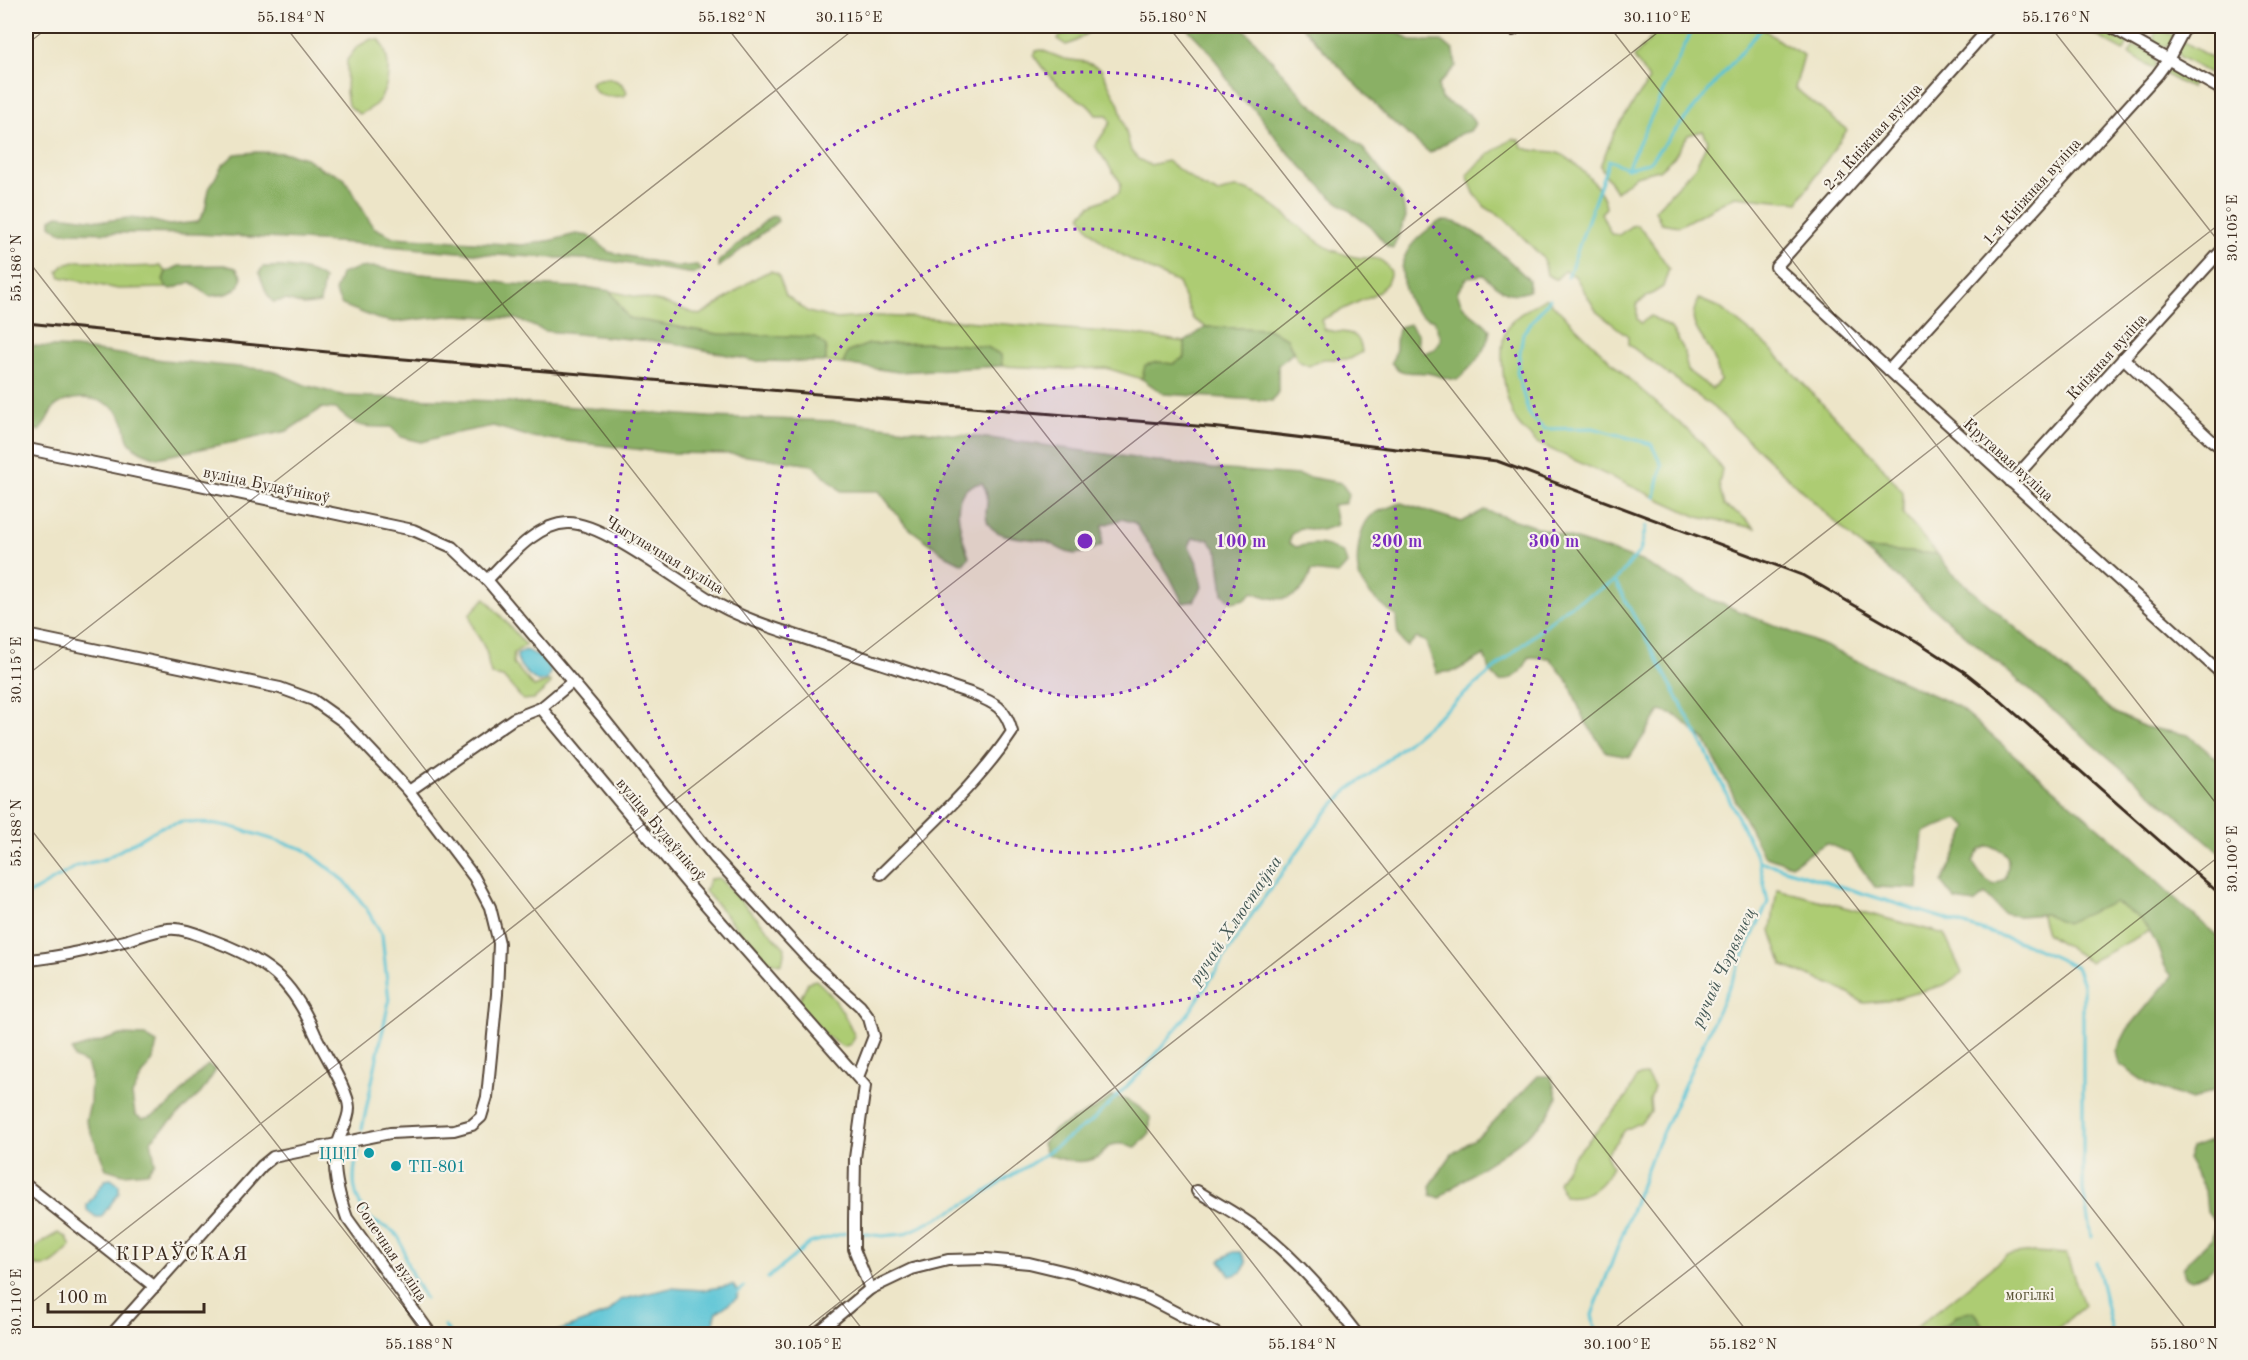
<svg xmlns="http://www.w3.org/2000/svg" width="2248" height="1360" viewBox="0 0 2248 1360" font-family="'Old Standard TT',serif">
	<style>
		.green { fill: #adcc73; stroke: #747b48; stroke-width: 1.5 }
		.forest { fill: #8ab065; stroke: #626d42; stroke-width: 1.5; fill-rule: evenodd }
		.water { fill: #5ac4d6; stroke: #4a777a; stroke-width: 1.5 }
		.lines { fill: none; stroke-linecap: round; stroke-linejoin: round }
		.stream { stroke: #5ac4d6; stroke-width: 3 }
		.minor-casing { stroke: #564638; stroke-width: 14 }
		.minor { stroke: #fff; stroke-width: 10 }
		.rail { stroke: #3b2a1e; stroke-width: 3 }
		.ticks { fill: none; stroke: #3b2a1e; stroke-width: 1.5; stroke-opacity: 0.45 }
		.ring { fill: none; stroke: #7b2cbf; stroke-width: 3; stroke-dasharray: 3 6 }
		.culture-dot { fill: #0f9aa8; stroke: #f7f3e8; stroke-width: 2 }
		.labels { text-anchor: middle; stroke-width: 4.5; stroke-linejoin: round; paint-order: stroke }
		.street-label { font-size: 16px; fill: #3b2a1e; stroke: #f7f3e8 }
		.culture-label { font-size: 16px; fill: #0d838f; stroke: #f7f3e8; text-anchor: end }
		.park-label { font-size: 16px; fill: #585233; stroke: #f7f3e8 }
		.water-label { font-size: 18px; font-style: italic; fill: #445855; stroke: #f7f3e8 }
		.quarter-label { font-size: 20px; letter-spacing: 1.5px; fill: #3b2a1e; stroke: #f7f3e8 }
		.centre { fill: #7b2cbf; stroke: #f7f3e8; stroke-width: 3 }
		.ring-label { font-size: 18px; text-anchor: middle; font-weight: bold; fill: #7b2cbf; stroke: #f7f3e8; stroke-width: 4.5; stroke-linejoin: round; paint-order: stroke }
		.neatline { fill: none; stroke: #3b2a1e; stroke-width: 2 }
		.ticks-label { font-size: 15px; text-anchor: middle; fill: #3b2a1e }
	</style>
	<rect width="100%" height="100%" fill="#f7f3e8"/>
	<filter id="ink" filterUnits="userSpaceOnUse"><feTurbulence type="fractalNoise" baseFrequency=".0167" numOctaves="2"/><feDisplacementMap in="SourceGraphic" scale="12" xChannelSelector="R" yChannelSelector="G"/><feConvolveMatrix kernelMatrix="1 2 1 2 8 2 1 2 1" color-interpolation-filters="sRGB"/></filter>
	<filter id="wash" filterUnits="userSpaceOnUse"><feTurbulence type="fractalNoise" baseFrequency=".008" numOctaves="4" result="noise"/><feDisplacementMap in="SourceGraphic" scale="24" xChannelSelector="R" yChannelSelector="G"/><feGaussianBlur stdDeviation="1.35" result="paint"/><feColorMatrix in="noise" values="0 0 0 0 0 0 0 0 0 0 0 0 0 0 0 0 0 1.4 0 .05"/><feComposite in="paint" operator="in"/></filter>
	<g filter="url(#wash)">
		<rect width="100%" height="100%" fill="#ede5c8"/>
		<g class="green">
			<path d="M1074,26H1108C1102,30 1095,29 1089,32C1078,38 1080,41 1066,45L1057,39Z"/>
			<path d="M1662,26H1759L1784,44L1804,55L1795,88L1847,130L1798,202L1735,196L1679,226L1661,223L1655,210L1695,167L1708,141L1703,131L1688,135L1674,157L1659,170L1635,176L1616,192L1600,166L1615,131L1649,80L1634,57Z"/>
			<path d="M1892,26H1937L1936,30L1916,33Z"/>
			<path d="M2100,26L2126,40L2128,43L2124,51L2090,32L2094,27Z"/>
			<path d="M2159,28L2177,38C2170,48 2163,48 2154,42V36Z"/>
			<path d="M371,39L380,40C395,65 390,104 359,114L348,105L346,92L347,60L357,47Z"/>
			<path d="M2181,40L2222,64V80L2180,57L2177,51Z"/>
			<path d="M2134,46C2146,48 2159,56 2155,69L2129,54Z"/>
			<path d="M1041,50L1064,59L1086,62L1101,69L1119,105L1131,151L1138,159L1150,165L1167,161L1202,186L1217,193C1223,192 1230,189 1235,188C1266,187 1306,241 1337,252C1343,254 1349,256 1355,257C1373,260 1380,253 1391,272L1387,283L1379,292L1321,320L1324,329C1341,336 1359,325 1362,352L1350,359H1323L1309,366L1298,361L1287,338L1268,329L1206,327L1193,319L1178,283C1148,268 1094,248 1081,215L1090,206L1119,193L1121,183L1095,146L1111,122L1107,115H1096C1086,101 1083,103 1070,94C1055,84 1044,71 1034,56L1036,51Z"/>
			<path d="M2170,69H2176L2194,79L2190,88L2164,74Z"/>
			<path d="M607,78C616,80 625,83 627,93L624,96C611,97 595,99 591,83L595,80Z"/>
			<path d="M1512,139L1520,140L1522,147C1536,154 1547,149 1558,153C1574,159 1606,191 1606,208L1601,213L1611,234L1619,235L1631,226L1637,225L1645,233L1669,268L1663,287L1637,303V319L1641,323L1651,316L1671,328L1683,348L1688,371L1712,389L1720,380C1718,372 1716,363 1713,356C1702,333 1684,325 1699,299L1720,308L1768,346L1829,411L1865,446L1903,492V514L1937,554L1864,549L1714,408L1628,344V336L1597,312L1575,276L1565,271L1556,279L1547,275L1544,259L1505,219L1485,207L1474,193L1467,175L1488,155Z"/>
			<path d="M78,261H97L126,267L160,266L166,272L163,280L167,288L118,289L61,277L58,271L64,265Z"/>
			<path d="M771,271L778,274L786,295L808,312L837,319L877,316L927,318L1130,334L1185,342V357L1173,364L1158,362L1146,365L1142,379L1106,368L1068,369L1002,366L1001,355L987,347L945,343L869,344L848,352L843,364L826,362V346L718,334L628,318L610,291L661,302L699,315C725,304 744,280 771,271Z"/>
			<path d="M1546,298L1631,381L1700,441L1722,469L1719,484L1724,506L1741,515L1755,528L1698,517L1537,443C1531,436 1522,430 1517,422C1505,403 1497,352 1506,330C1513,315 1533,307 1546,298Z"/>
			<path d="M485,598L526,645L514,653L513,663L534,687L550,681L551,684L534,699L523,700L503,677L492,675C487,667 489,660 486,651C480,637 471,629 470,614Z"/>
			<path d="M2053,871L2119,896L2151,930L2090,962L2046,933L2041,916Z"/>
			<path d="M719,878L785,948L782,964L764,960L705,891L710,879Z"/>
			<path d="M1777,889L1944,934L1962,973L1944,985L1887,1001L1864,1003L1835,986L1783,966L1771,931Z"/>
			<path d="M816,980C835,996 845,1014 855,1037L851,1044L843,1047L825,1035L797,1005L808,982Z"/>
			<path d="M1646,1075L1654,1087L1650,1100L1651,1112L1640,1123L1625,1130L1606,1154L1612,1167C1602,1187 1587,1199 1564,1196L1558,1182L1571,1160L1626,1098L1637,1076Z"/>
			<path d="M58,1233L66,1237L71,1246C57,1261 46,1274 26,1261C32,1247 45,1240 58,1233Z"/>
			<path d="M2034,1252L2066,1254L2084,1306L2051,1334H1908L2007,1255Z"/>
		</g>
		<g class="forest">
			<path d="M1185,26H1242L1304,98L1362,147L1401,196L1406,217L1393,248L1387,246L1371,227L1330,196L1284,148L1255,110L1239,98L1211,53Z"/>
			<path d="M1301,26H1388L1412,41H1442L1454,51L1456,66L1438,85L1441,99L1469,114L1475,124L1470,131L1460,134L1430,153L1387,117Z"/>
			<path d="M256,152L288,153L306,158L323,170L333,172L344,178L373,227L393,237L522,245L553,240L576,234L590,236L609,252L678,267L697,265L701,270L695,274L603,260L494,255L351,243L197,234L60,232L51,225V219L58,215L105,221L128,218L150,220L169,225L198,222L205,210L209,189L222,166L235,154Z"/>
			<path d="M776,216L778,221L719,267L718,262L770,217Z"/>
			<path d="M1440,221C1444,221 1450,221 1454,222C1477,229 1512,263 1529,280V291C1508,299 1499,288 1483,275L1468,277L1457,292C1463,315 1478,314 1490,330C1487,351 1473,366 1457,380C1446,379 1438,375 1427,373C1413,371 1401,377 1391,362C1400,348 1393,341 1399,327L1409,324L1418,334V345L1424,353L1435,349L1441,339L1434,320C1430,319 1424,318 1421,315C1406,305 1397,270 1406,254C1412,241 1428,229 1440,221Z"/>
			<path d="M224,265L236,268L242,277C238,294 225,295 209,296L191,282L172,289L167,288L163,280L166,272L179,266Z"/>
			<path d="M263,267C282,266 308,267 324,279L320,303L304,305L286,300L273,302L267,294L259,273Z"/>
			<path d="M375,267L409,273L471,278L510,284L592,288L610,291L628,318L718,334L815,337L826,346V362L755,361L672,343L545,331L516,319L456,315L395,322L378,319L342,305L335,292L341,274L358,268Z"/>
			<path d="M1206,327L1268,329L1287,338L1293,353L1278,365V392L1272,401L1164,394L1142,379L1145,365L1158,362L1173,364L1185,357V342Z"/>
			<path d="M945,343L987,347L1001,355L1002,366L898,372L843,364L848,352L869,344Z"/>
			<path d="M33,346L75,348L163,360L271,370L305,385L345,396L495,401L708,417L836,421L1013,441L1213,469L1298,475L1341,483L1349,494L1345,503L1333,505L1337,525L1322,530L1300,528L1292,534L1289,543L1296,547C1315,542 1327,543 1344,554L1347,564L1338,574L1311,571C1302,602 1280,604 1253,592L1245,599L1232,602L1223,594L1218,552L1208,539L1193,538L1189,546L1198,565L1202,587L1194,601L1183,603L1169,575L1135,523L1122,519L1103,525L1102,545C1093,549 1080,556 1070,553C1063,552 1056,546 1049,543C1031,536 997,541 988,523C982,511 993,499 982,483C944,487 961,534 969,557L963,564L947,556L906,526L879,491H841L813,465L732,454L669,453L531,437L493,426L446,435L422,442L401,437L391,427C361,427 358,429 336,409L322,408L287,431L157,458C146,454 136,451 129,442C125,435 126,426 123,420C112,397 77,393 57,405C49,410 47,424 39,431L32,428L33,401L29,396L26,395V348Z"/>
			<path d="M1401,503L1462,522L1484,510L1641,561L1712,600L1818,643L1957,706L2111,838L2181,904L2222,940V1087L2192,1100L2148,1084L2119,1064L2116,1052L2127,1030L2172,976C2163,967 2162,958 2157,946C2146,921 2137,915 2114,902L2066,923L2045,914L2019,916L2004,914L1985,894L1974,903L1955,900L1942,883L1968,827L1957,819L1923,832L1918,889L1875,887L1851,854L1826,843L1791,865L1763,855L1706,741L1675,715L1660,711L1630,757L1607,753L1584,720L1569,683L1550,658L1529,657C1522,674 1517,677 1500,682L1490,671L1484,655L1456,671L1437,673L1426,642L1417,638L1407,646C1396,638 1397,629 1396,616C1384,607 1370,597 1362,583C1353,568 1358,528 1371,516C1378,510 1392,507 1401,503ZM1988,846C2010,850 2011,859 2005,879L1994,885C1983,879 1977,872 1973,861L1980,850Z"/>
			<path d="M1864,549L1937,554L1951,572L2113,712L2145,727L2188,735L2222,763V854Z"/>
			<path d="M121,1035L145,1036L157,1043L153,1060L140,1079L132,1095L135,1114L142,1119C173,1113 185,1083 208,1065L216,1070L201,1093L151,1140L155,1162L147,1172L123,1174L106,1169L86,1120L90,1104L91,1076L87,1064L74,1058L72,1050Z"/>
			<path d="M1538,1076H1551L1557,1097C1554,1104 1551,1112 1546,1118C1516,1150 1473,1169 1440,1198L1431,1195L1430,1186L1452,1154L1483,1133Z"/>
			<path d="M1112,1096C1129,1099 1138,1105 1150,1117V1133L1136,1147C1131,1146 1123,1143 1117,1144C1108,1144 1105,1152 1098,1157C1081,1166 1063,1160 1046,1154L1042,1144L1055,1129L1094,1109Z"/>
			<path d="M2215,1139L2222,1146V1257L2207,1273L2192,1280L2185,1277L2183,1269L2189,1260L2212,1238L2215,1223L2207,1212L2205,1190L2187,1159L2191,1148Z"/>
			<path d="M1974,1311L1989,1334H1927L1950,1322L1956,1315Z"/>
		</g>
		<g class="water">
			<path d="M525,650C537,654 544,659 551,670L547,680L538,682C529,675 517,667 517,655Z"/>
			<path d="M111,1179L119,1185V1193L101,1217H96L87,1210V1205L105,1180Z"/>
			<path d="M1233,1252H1241L1246,1262C1244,1272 1240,1274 1230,1276L1220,1260Z"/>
			<path d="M733,1285L738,1292L737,1298L717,1312L712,1326L705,1334H550L608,1313L620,1300L671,1288L702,1290Z"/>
		</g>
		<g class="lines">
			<g class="stream">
				<path d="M1627,168L1694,26"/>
				<path d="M1568,277L1609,160L1627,168L1648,163L1763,26"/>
				<path d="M1550,299L1523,333L1517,372L1529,415L1544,429L1593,428L1651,444L1662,465L1655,497"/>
				<path d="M1759,861L2026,944L2076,967L2083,984V1190L2091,1237"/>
				<path d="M26,896L77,866L105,859L161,827L183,821L229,826L304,849L345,881L366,908L382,935L389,1001L362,1129"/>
				<path d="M359,1150C351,1174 351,1201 372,1220C379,1226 390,1227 396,1234C403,1241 403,1251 406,1260C410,1273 418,1286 425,1298"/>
				<path d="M860,1233L882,1236L904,1234L924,1225L971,1201L1035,1161L1092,1121L1146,1067L1191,1010L1253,913L1324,815L1348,790L1369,775L1566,608L1615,581"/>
				<path d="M2096,1262L2113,1334"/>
				<path d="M768,1278L810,1243L845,1233"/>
				<path d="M736,1293L744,1287"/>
				<path d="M444,1326L451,1334"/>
				<path d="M1596,1334L1592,1315L1653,1153L1768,902L1759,861L1703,745L1615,581L1640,551L1646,526"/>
			</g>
		</g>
	</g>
	<g filter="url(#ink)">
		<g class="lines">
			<g class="minor-casing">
				<g id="minor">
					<path d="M1510,26L1513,30"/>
					<path d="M1991,26L1776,267L2222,674"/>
					<path d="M2109,26L2222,90"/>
					<path d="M2123,358L2211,440L2222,448"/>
					<path d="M1889,370L2157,75L2168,60L2186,26"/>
					<path d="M26,450H33L413,530L452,547L487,580L604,719L714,857L812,963L860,1006L869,1018L874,1036L858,1077"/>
					<path d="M2011,482L2222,250"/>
					<path d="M487,580C508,559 535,524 568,523C604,522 684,586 719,605C750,622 787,632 821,644C872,660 923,677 973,694C995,703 1006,708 1012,732C976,786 926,829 881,874"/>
					<path d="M26,635L280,688L313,700L344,722L409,791L474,877L490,907L499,943L497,994L487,1097L481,1117L472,1125L454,1130L390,1133L273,1157L262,1166L112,1334"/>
					<path d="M541,708L572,682"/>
					<path d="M409,791L513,719L541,708L692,889L865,1086L855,1158L854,1220V1249L870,1289"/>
					<path d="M26,960C59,958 95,948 128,940C141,936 155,930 168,929C181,927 199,935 212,940C266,960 292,979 315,1034C323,1052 349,1091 349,1108C349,1120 341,1132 338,1143C330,1166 339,1196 347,1218L431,1334"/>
					<path d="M26,1185L155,1287"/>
					<path d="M1197,1191C1216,1203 1238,1214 1256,1228C1295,1257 1328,1296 1357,1334"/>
					<path d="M816,1334L870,1289L912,1269L948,1260L986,1259L1029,1263L1075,1274L1148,1298L1217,1334"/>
				</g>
			</g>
			<use href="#minor" class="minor"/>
			<path class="rail" d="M26,323L380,357L1220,428L1497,461L1802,575L1918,642L1966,673L2000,700L2222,896"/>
		</g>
	</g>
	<path class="ticks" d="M285,26L1308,1334M726,26L1749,1334M1168,26L2190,1334M1609,26L2222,811M2050,26L2222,246M26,45L50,26M26,258L866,1334M26,676L858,26M26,823L425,1334M26,1307L1666,26M799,1334L2222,222M1607,1334L2222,854"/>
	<circle cx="1085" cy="541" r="156" fill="#7b2cbf" fill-opacity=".12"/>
	<g class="ring">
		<circle cx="1085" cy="541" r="156"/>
		<circle cx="1085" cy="541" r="312"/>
		<circle cx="1085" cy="541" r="469"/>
	</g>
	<g class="culture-dot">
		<circle cx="369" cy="1153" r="6"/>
		<circle cx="396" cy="1166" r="6"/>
	</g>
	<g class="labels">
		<g class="street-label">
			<text transform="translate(1872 136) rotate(-48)" y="6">2-я Кніжная вуліца</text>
			<text transform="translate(2031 191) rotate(-48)" y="6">1-я Кніжная вуліца</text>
			<text transform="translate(2106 356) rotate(-48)" y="6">Кніжная вуліца</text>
			<text transform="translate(2009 459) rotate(42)" y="6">Кругавая вуліца</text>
			<text transform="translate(267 484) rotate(12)" y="6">вуліца Будаўнікоў</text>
			<text transform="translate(665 554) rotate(31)" y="6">Чыгуначная вуліца</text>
			<text transform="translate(662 829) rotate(50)" y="6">вуліца Будаўнікоў</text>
			<text transform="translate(392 1251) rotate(56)" y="6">Сонечная вуліца</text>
		</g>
		<g class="culture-label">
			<text x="357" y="1159">ЦЦП</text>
			<text x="408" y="1172" text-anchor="start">ТП-801</text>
		</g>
		<g class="park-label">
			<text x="2030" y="1300">могілкі</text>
		</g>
		<g class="water-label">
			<text transform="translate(1235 920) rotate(-56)" y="6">ручай Хлюстаўка</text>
			<text transform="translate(1723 967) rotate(-65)" y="6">ручай Чэрвянец</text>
		</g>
		<g class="quarter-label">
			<text x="182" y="1260">КІРАЎСКАЯ</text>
		</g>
	</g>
	<circle cx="1085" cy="541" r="9" class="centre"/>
	<g class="ring-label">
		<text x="1241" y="547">100 m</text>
		<text x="1397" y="547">200 m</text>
		<text x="1554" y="547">300 m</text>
	</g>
	<rect width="2248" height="1360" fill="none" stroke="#f7f3e8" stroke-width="66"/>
	<path d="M48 1303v9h156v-9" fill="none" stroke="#3b2a1e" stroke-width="3"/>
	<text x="57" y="1303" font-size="18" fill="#3b2a1e" stroke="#f7f3e8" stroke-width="4.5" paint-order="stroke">100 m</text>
	<rect x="33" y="33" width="2182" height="1294" class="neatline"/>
	<g class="ticks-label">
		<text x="291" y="22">55.184°N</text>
		<text x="732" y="22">55.182°N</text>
		<text x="849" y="22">30.115°E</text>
		<text x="1173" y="22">55.180°N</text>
		<text x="1657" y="22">30.110°E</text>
		<text x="2056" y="22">55.176°N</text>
		<text transform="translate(2232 228) rotate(-90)" y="5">30.105°E</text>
		<text transform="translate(16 268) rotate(-90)" y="5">55.186°N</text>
		<text transform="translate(16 670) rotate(-90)" y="5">30.115°E</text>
		<text transform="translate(16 833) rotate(-90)" y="5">55.188°N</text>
		<text transform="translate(2232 859) rotate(-90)" y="5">30.100°E</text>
		<text transform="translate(16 1302) rotate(-90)" y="5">30.110°E</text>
		<text x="419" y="1349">55.188°N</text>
		<text x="808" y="1349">30.105°E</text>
		<text x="1302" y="1349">55.184°N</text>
		<text x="1617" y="1349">30.100°E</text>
		<text x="1743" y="1349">55.182°N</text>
		<text x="2184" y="1349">55.180°N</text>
	</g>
</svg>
